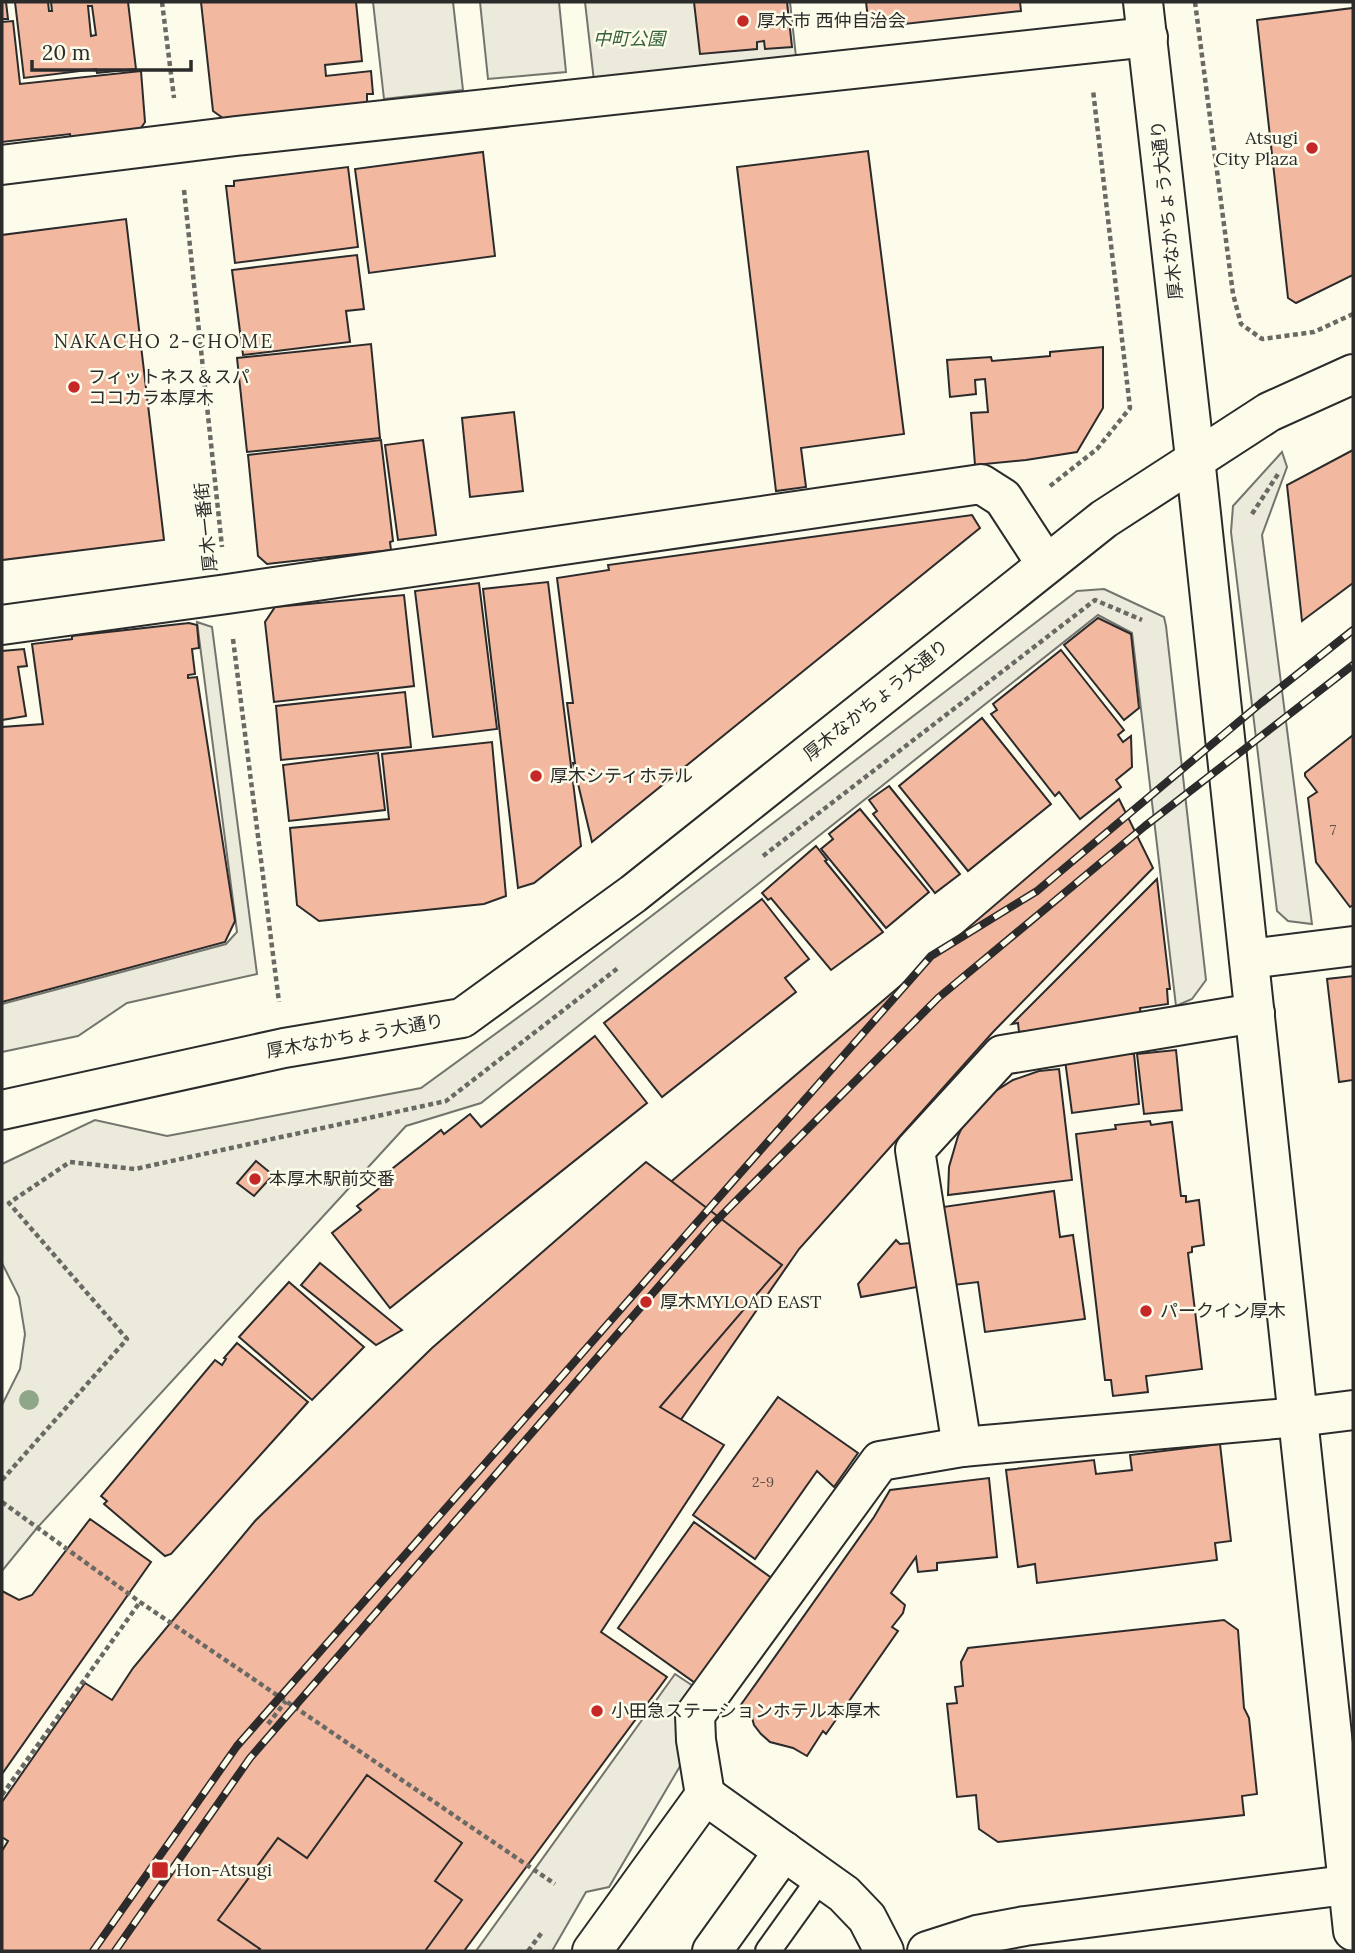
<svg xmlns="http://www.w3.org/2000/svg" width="1355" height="1953" viewBox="0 0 1355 1953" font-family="Lora,'Noto Sans JP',serif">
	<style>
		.green { fill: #ecebdb; stroke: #74746e; stroke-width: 2 }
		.parking { fill: #eceadb; stroke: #74746e; stroke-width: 2 }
		.building { fill: #f2b8a0; stroke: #2b2b2b; stroke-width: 2; fill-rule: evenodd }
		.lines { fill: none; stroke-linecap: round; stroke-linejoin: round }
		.lane-casing { stroke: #2b2b2b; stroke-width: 28 }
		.street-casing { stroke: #2b2b2b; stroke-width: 42 }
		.secondary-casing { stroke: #2b2b2b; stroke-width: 42 }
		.path { stroke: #6a6964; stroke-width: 4.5; stroke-dasharray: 5 3.5; stroke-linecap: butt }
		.lane { stroke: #fdfbea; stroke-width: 24 }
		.street { stroke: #fdfbea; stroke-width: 38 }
		.secondary { stroke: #fdfbea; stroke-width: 38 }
		.rail-casing { stroke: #2b2b2b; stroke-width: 8 }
		.rail { stroke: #fdfbea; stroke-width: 5; stroke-dasharray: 16; stroke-linecap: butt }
		.tree { fill: #8ea78a }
		.poi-dot { fill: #c62828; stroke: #fdfbea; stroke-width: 2.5 }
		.labels { text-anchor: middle; stroke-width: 5; stroke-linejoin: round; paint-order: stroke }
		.number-label { font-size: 14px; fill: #5d4e48 }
		.poi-label { font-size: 18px; fill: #2b2b2b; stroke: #fdfbea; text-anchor: start }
		.park-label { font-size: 18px; font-style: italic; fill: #34623c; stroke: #fdfbea }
		.street-label { font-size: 18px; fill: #2b2b2b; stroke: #fdfbea }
		.neighbourhood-label { font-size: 19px; letter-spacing: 2px; fill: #2b2b2b; stroke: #fdfbea }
	</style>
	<rect width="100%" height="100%" fill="#fdfbea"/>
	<path class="green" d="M585,2H790L796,57L594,81Z"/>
	<g class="parking">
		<path d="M373,2H453L463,90L384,99Z"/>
		<path d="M480,2H559L566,72L488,79Z"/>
		<path d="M1282,452L1287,467L1262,535L1312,924L1288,921L1277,911L1231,532L1233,506Z"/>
		<path d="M1104,589L1164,617L1166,626L1206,980L1192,999L1176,1006L1132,633L1098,615L481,1103L406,1126L37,1528L2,1571V1405L20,1369L25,1334L19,1297L2,1263V1164L95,1120L167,1136L421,1088L535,1005L1077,591Z"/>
		<path d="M197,622L212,627L257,974L127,1003L78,1036L2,1052V1004L226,944L237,932Z"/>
		<path d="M675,1674L699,1690L686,1756L609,1887L586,1892L552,1951H476Z"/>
	</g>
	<g class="building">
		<path d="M2,2H6L8,19H2Z"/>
		<path d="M15,2H48L49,11H52L51,2H128L136,69L97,73L96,69L24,78ZM88,6H92L96,35L91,36Z"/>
		<path d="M201,2H356L362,61L325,65L326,76L371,71L373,94H367V106L227,121L213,111Z"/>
		<path d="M694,2H787L792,47L765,49L764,41L757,42V49L700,54Z"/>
		<path d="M866,2H1020L1021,11L869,28Z"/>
		<path d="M1353,8V275L1296,303L1288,298L1257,20Z"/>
		<path d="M13,21L20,84L141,71L145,122L135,137L71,143L70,134L2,142V22Z"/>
		<path d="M868,151L904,434L801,448L806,487L776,491L737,167Z"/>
		<path d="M483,152L495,256L369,273L355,169Z"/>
		<path d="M348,167L358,247L235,263L226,186H234V181Z"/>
		<path d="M126,219L164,540L2,560V235Z"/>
		<path d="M357,255L364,309L346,311L350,342L243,355L232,270Z"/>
		<path d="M371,344L380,438L247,452L237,358Z"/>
		<path d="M1103,347V408L1077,452L1026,460L975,465L971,413L988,412L985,379L975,380L976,394L950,397L947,360L991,357L992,361L1050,356V352Z"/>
		<path d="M514,412L523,491L470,497L462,418Z"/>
		<path d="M381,440L393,541L390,542L391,550L267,564L258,556L248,455Z"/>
		<path d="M423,440L436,535L398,540L385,445Z"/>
		<path d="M1353,450V583L1302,621L1287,485Z"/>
		<path d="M972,515L980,528L592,842L573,763H575L567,703H573L557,578L609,570L608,565Z"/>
		<path d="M548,582L581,846L534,883L518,888L483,589Z"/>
		<path d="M479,583L497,729L433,737L415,591Z"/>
		<path d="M404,595L414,686L274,702L265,622L275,607Z"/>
		<path d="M1098,618L1131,634L1139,708L1124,720L1064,645Z"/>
		<path d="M189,623L197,625L199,648L192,649L195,674L188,675V678L197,677L235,921L225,942L2,1002V727L43,724L32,644L72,639V636Z"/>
		<path d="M24,649L27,666L18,667L26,716L2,720V651Z"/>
		<path d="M1061,650L1124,730L1118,735L1123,742L1131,736L1132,767L1116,780L1121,787L1080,819L1059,792L1055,796L991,714L997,710L993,704Z"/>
		<path d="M405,692L411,747L281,760L276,706Z"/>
		<path d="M982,718L1051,804L968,871L899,786Z"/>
		<path d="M1353,735V905L1350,907L1316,862L1308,798L1317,792L1305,776V773Z"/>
		<path d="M492,742L506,896L484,904L319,921L297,905L290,828L389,819L382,754Z"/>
		<path d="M378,753L385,810L289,821L283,765Z"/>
		<path d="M889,786L960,874L935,893L873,814L877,811L869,800Z"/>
		<path d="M1119,799L1153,868L993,1032L799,1249L429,1784L202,1632L468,1355Z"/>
		<path d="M860,809L929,892L886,928L821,849L833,839L829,834Z"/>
		<path d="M816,846L827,860L825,861L883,932L831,970L771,898L768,900L762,893Z"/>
		<path d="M1157,879L1170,989H1167L1168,1004L1140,1008L1141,1015L1135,1019L1019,1032L1018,1023L1012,1024Z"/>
		<path d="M762,899L809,959L785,978L796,992L662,1097L604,1023Z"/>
		<path d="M1353,976V1080L1339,1082L1327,979Z"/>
		<path d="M595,1036L647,1103L390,1308L332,1233L361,1210L357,1206L387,1182L383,1176L441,1130L444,1134L470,1114L481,1127Z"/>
		<path d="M1176,1050L1182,1110L1144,1114L1137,1054Z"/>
		<path d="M1120,1054H1134L1139,1104L1072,1113L1065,1060Z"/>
		<path d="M1059,1069L1072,1180L948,1195L949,1167L958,1136L963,1125L991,1094L1013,1080L1039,1071Z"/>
		<path d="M1150,1121L1151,1125L1172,1122L1181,1196H1186V1202L1199,1200L1204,1245L1192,1247V1252L1188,1253L1202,1369L1146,1376L1148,1392L1113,1396L1111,1380H1105L1076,1134L1116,1129L1115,1125Z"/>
		<path d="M256,1161L273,1175L254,1196L237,1183Z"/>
		<path d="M646,1162L782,1265L660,1407L724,1445L601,1632L667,1677L464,1951H2V1851L8,1841L2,1837V1802L85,1683L112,1700L133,1668L255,1521L432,1348Z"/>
		<path d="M1054,1191L1060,1237L1073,1235L1085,1319L985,1332L978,1282L954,1285L943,1207Z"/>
		<path d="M896,1240L900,1244L910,1243L917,1287L861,1297L858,1284Z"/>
		<path d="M320,1263L402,1330L376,1345L301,1285Z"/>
		<path d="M289,1282L364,1347L312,1400L239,1337Z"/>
		<path d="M237,1343L308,1402L171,1554L165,1556L104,1504L107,1501L101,1496L215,1360L222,1365L226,1359L224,1358Z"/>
		<path d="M778,1397L858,1453L834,1487L817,1471L755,1559L693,1515Z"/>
		<path d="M1220,1444L1231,1541L1215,1543L1217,1560L1037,1583L1035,1564L1018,1567L1006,1470L1094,1460L1096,1474L1132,1470L1130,1455Z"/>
		<path d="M989,1478L997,1557L937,1563V1570L918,1572L916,1557L891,1593L905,1605L903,1613L892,1627L898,1631L826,1734L823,1731L807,1756L793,1748L770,1742L761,1734L754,1725L751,1714L740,1706L874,1517L890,1490Z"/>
		<path d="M90,1519L151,1562L2,1774V1591L19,1600L32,1595Z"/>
		<path d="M694,1522L773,1579L698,1685L618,1628Z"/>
		<path d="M1224,1620L1238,1630L1244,1708L1249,1718L1257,1794L1242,1796L1244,1815L998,1842L979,1829L976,1795L957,1797L947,1704L957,1703L955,1687L963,1686L961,1662L968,1648Z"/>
		<path d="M367,1775L462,1843L435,1881L462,1900L425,1951H258L260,1949L218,1920L278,1838L307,1858Z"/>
	</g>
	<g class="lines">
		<g class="lane-casing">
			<path id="lane" d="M768,1951L821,1877"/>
		</g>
		<g class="street-casing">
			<g id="street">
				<path d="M2,165L236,136L1148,37"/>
				<path d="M2,625L227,594L981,484L1003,498L1046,564"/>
				<path d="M1249,959L1353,946"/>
				<path d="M962,1447L915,1150L1002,1055L1255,1013"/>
				<path d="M705,1795L696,1740L695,1715L880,1461L962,1447L1298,1417L1353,1410"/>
				<path d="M592,1951L705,1795L844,1894L867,1918L884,1951"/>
				<path d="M712,1951L784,1851"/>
			</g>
		</g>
		<g class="secondary-casing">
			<g id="secondary">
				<path d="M1143,2L1195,458L1353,1931"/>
				<path d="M2,1110L284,1048L462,1018L633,894L1104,519L1269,412L1353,374"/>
				<path d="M927,1951L977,1935L1025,1926L1353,1884"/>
			</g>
		</g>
		<g class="path">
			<path d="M162,2L174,98"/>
			<path d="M1195,2L1233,294L1241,324L1262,339L1314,332L1353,314"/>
			<path d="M184,190L222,547"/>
			<path d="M1050,486L1097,449L1130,408L1093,90"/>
			<path d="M1252,514L1278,474"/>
			<path d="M233,639L279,1002"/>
			<path d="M763,856L1095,600L1142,620"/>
			<path d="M2,1480L127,1339L9,1203L70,1162L135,1169L446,1101L618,968"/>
			<path d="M2,1502L140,1602L555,1884"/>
			<path d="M268,1724L286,1701"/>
			<path d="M2,1795L140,1602"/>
			<path d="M528,1951L543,1931"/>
		</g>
		<use href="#lane" class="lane"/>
		<use href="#street" class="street"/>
		<use href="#secondary" class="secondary"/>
		<g class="rail-casing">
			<g id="rail">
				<path d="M93,1951L237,1746L931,956L1037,891L1261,703L1353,630"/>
				<path d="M115,1951L250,1758L712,1225L938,998L1145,826L1353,665"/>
			</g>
		</g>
		<use href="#rail" class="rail"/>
	</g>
	<circle class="tree" cx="29" cy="1400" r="10"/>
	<g class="poi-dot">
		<circle cx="743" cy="21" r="7"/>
		<circle cx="1312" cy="148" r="7"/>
		<circle cx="74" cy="387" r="7"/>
		<circle cx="536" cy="776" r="7"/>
		<circle cx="255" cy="1179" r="7"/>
		<circle cx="646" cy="1302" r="7"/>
		<circle cx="1146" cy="1311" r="7"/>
		<circle cx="597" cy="1711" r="7"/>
		<rect x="151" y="1861" width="18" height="18" rx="3.5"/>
	</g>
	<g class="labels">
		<g class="number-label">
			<text x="1333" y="835">7</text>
			<text x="763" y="1487">2-9</text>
		</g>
		<g class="poi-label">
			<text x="757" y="27">厚木市 西仲自治会</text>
			<text x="1298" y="144" text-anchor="end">Atsugi<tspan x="1298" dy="21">City Plaza</tspan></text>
			<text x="88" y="383">フィットネス＆スパ<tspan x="88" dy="21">ココカラ本厚木</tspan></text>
			<text x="550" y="782">厚木シティホテル</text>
			<text x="269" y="1185">本厚木駅前交番</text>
			<text x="660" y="1308">厚木MYLOAD EAST</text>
			<text x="1160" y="1317">パークイン厚木</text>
			<text x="611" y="1717">小田急ステーションホテル本厚木</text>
			<text x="176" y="1876">Hon-Atsugi</text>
		</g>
		<g class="park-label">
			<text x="629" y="45">中町公園</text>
		</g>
		<g class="street-label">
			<text transform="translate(1167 210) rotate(-96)" y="6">厚木なかちょう大通り</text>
			<text transform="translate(206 527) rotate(-96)" y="6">厚木一番街</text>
			<text transform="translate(876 700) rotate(-39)" y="6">厚木なかちょう大通り</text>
			<text transform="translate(355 1036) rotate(-10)" y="6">厚木なかちょう大通り</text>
		</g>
		<g class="neighbourhood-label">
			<text x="164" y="348">NAKACHO 2-CHOME</text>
		</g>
	</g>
	<rect width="1355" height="1953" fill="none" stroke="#2b2b2b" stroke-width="7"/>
	<path d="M32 60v10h159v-10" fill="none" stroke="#2b2b2b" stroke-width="3.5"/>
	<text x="42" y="60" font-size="21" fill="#2b2b2b" stroke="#fdfbea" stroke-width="5" paint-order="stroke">20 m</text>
</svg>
